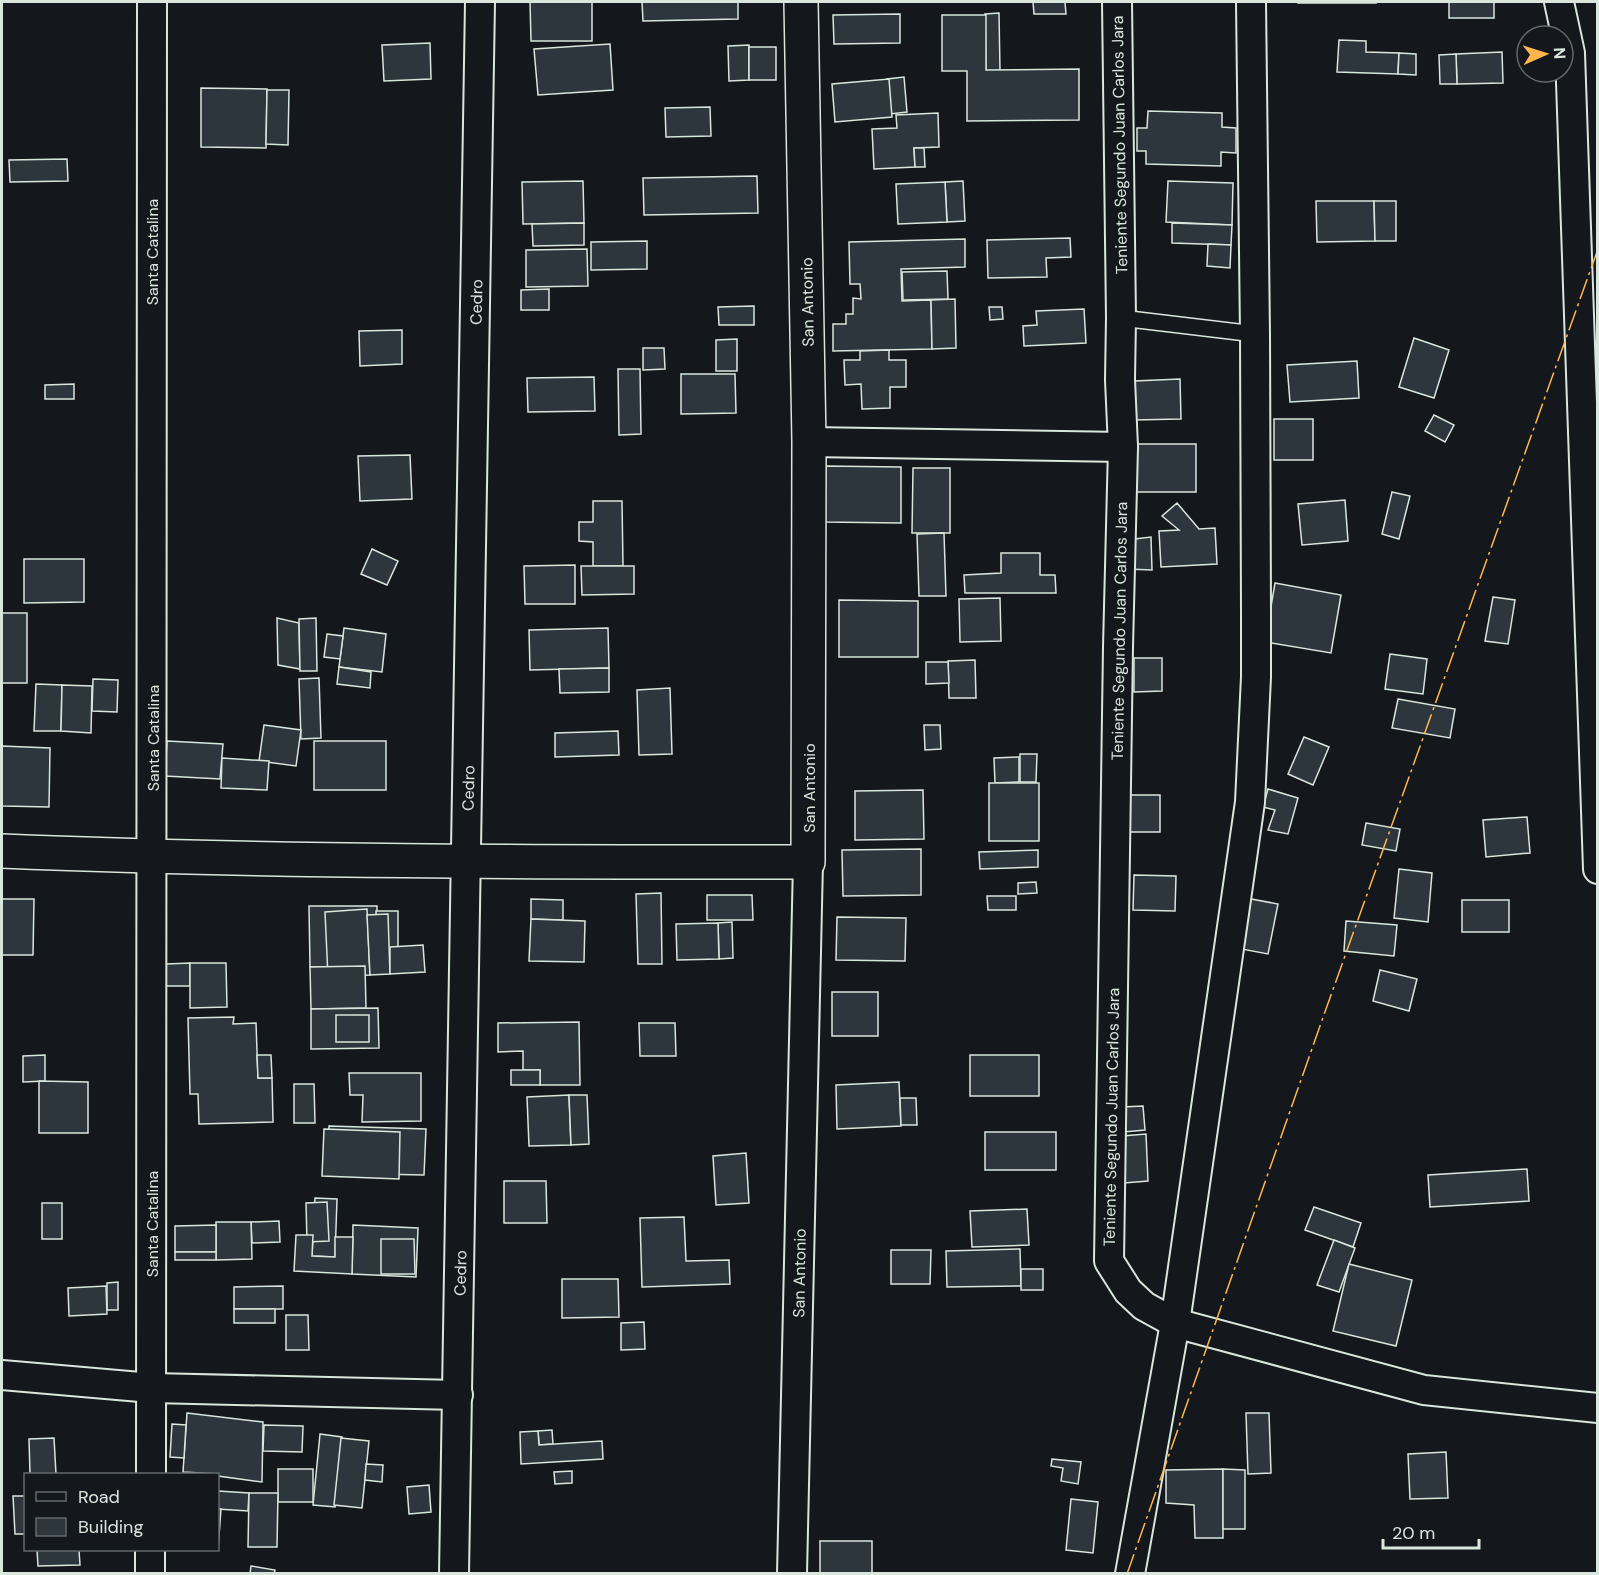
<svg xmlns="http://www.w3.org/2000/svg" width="1599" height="1575" viewBox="0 0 1599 1575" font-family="'DM Sans',sans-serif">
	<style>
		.building { fill: #2c363c; stroke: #d8e6dc; stroke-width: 1.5 }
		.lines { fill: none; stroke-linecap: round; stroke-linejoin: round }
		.lane-casing { stroke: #d8e6dc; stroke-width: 18 }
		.street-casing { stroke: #d8e6dc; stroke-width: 32 }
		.secondary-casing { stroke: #d8e6dc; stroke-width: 36 }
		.lane { stroke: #14181c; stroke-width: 15 }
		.street { stroke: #14181c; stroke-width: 28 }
		.secondary { stroke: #14181c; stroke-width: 33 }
		.power { stroke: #ffb74d; stroke-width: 1.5; stroke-dasharray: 21 4.5 3 4.5; stroke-linecap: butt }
		.labels { text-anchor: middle; stroke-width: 4.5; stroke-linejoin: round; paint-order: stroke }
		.street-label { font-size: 16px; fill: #d8e6dc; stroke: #14181c }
	</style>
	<rect width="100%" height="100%" fill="#14181c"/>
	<g class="building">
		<path d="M530,2H592V41H531Z"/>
		<path d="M642,2H738V19L643,21Z"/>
		<path d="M1033,2H1065L1066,14H1034Z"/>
		<rect x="1298" y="2" width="78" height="1"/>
		<rect x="1449" y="2" width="45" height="16"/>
		<path d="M999,13L1000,71H986L985,14Z"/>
		<path d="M900,14V43L834,44L833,15Z"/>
		<path d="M942,15H986V70L1079,69V120L967,121V71H942Z"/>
		<path d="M1339,40L1366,41V52L1399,53L1398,74L1337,72Z"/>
		<path d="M430,43L431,79L384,81L382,45Z"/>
		<path d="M610,44L613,90L538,95L534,49Z"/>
		<path d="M749,45V80L729,81L728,46Z"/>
		<rect x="749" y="47" width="27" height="33"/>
		<path d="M1502,52L1503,83L1457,84L1456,54Z"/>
		<path d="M1399,53L1416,54V75L1398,74Z"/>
		<path d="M1456,54L1457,84H1440L1439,55Z"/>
		<path d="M904,77L907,112L890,114L887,79Z"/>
		<path d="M889,79L892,117L835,122L832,84Z"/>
		<path d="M201,88L267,89L266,148L201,147Z"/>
		<path d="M267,90H289L288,145L266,144Z"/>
		<path d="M710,107L711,136L666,137L665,108Z"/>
		<path d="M1148,111L1222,113V127L1236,128V153L1221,152V166L1146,164V151H1137V128H1147Z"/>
		<path d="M938,113L939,147L914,148L915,167L874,169L872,129L897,128L896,115Z"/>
		<path d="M914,148H924L925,167H915Z"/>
		<path d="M67,159L68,181L10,182L9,160Z"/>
		<path d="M757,176L758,213L644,215L643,178Z"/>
		<path d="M583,181L584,223L523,224L522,182Z"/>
		<path d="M963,181L965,221L947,222L945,182Z"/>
		<path d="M1168,181L1233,183L1232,225L1166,222Z"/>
		<path d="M945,182L947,222L898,224L896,184Z"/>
		<path d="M1316,201H1374L1375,241L1317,242Z"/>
		<path d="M1374,201H1396V241H1375Z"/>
		<path d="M584,223V245L533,246L532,224Z"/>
		<path d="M1172,223L1232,225L1231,245L1172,243Z"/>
		<path d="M1070,238L1071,257L1046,258L1047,277L988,278L987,240Z"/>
		<path d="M965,239V267L901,269L902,301L931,300L932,349L833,351V324H846V314H853V298L861,299L860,284H850L849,242Z"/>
		<path d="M647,241V269L591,270V242Z"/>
		<path d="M1208,244L1231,245L1230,268L1207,266Z"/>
		<path d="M587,249L588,286L526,287V250Z"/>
		<path d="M947,271L948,299L903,300L902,272Z"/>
		<path d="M549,289V310H521V290Z"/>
		<path d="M955,299L956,348L932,349L931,300Z"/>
		<path d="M754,306V325H719L718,307Z"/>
		<path d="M989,307H1002L1003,319L990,320Z"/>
		<path d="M1084,309L1086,343L1024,346L1023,326L1037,325L1036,311Z"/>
		<path d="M402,330V364L360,366L359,331Z"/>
		<path d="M1414,338L1449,350L1434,398L1399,387Z"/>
		<path d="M737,339V371H716V340Z"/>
		<path d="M643,348H664L665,369L643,370Z"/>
		<path d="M889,350V360H906V387H890V408L862,409L861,384L845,385L844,360H860V351Z"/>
		<path d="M1357,361L1359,398L1290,402L1287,365Z"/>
		<path d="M618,369H640L641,434L619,435Z"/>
		<path d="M681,374H735L736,413L681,414Z"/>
		<path d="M594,377L595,411L528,412L527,378Z"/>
		<path d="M1180,379L1181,419L1133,420L1134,381Z"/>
		<path d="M74,384V399H45V385Z"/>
		<path d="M1434,415L1454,425L1445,442L1425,431Z"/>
		<rect x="1274" y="419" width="39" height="41"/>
		<path d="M1136,444H1196V492H1135Z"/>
		<path d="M410,455L412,499L360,501L358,456Z"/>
		<path d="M824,466L901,467V523L824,522Z"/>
		<path d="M913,468H950V533H912Z"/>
		<path d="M1392,492L1410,496L1399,539L1382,534Z"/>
		<path d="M1345,500L1348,541L1302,545L1298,504Z"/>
		<path d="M593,501H622L623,566H593V542L579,541V522H593Z"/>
		<path d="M1177,503L1199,529L1215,528L1217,564L1161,567L1159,531L1179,530L1162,516Z"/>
		<path d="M944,533L946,596H919L917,534Z"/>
		<path d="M1151,537L1152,570L1127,569L1126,540Z"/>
		<path d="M372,549L398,561L387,585L361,574Z"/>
		<path d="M1001,553H1040V575H1055L1056,593H965L964,575L1001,573Z"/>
		<path d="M24,559H84V602L24,603Z"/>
		<path d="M575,565V604H525L524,566Z"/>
		<path d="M581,566H634V594L582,595Z"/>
		<path d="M1275,583L1341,595L1331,653L1265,642Z"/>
		<path d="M1493,597L1515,600L1508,644L1485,641Z"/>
		<path d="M1000,598L1001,641L960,642L959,599Z"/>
		<path d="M839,600L918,601V657H839Z"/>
		<rect x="2" y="613" width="25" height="70"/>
		<path d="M277,618L299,623L300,669L278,665Z"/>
		<path d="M316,618L317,671H300L299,619Z"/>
		<path d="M344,628L386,634L382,672L339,667Z"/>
		<path d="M608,628L609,668L530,670L529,630Z"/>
		<path d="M327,634L343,636L340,659L324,657Z"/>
		<path d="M1390,654L1427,659L1423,694L1385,689Z"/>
		<path d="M1134,658H1162V691L1134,692Z"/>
		<path d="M975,660L976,698H949L948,661Z"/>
		<path d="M926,662H948L949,683L926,684Z"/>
		<path d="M339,667L371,672L370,688L337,684Z"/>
		<path d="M609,668V692L560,693L559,669Z"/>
		<path d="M319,678L321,738L301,739L299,679Z"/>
		<path d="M93,679L118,680L117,712L92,711Z"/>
		<path d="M36,684L62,685L61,731H34Z"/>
		<path d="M62,685L92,686L91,733L61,731Z"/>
		<path d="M670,688L672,754L639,755L637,690Z"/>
		<path d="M1398,699L1455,709L1450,738L1392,728Z"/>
		<path d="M264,725L301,730L296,766L259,761Z"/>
		<path d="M924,725H940L941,749L925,750Z"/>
		<path d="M618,731L619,755L555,757V733Z"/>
		<path d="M1304,737L1329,747L1313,785L1288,774Z"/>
		<path d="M167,741L223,744L220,779L165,776Z"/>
		<rect x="314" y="741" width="72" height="49"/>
		<path d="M2,746L50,748L49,807L2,806Z"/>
		<path d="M1020,754H1037L1036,782H1020Z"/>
		<path d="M1019,757V782L995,783L994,758Z"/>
		<path d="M222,758L269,761L267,790L221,788Z"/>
		<rect x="989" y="783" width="50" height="58"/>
		<path d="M1268,789L1298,798L1288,834L1268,830L1275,810L1263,807Z"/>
		<path d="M923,790L924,839L855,840V791Z"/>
		<rect x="1126" y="795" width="34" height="37"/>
		<path d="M1527,817L1530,853L1486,857L1483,820Z"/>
		<path d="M1366,823L1400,829L1396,851L1362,845Z"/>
		<path d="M921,849V895L843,896L842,850Z"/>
		<path d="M1038,850V867L980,869L979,852Z"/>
		<path d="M1399,869L1432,873L1428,922L1394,918Z"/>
		<path d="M1134,875L1176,876L1175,911L1133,910Z"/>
		<path d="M1036,882L1037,893L1018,894V883Z"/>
		<path d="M661,893L662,964H638L636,894Z"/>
		<path d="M707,895H752L753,920H707Z"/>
		<path d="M987,896H1016V910H988Z"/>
		<path d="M1246,898L1278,904L1268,954L1236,948Z"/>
		<path d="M2,899H34L33,955H2Z"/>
		<path d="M531,899L563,900V920L531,919Z"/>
		<rect x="1462" y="900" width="47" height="32"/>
		<path d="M309,906H377V966L310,967Z"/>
		<path d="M367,909L370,975L328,977L325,912Z"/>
		<path d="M376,911H398V957H377Z"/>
		<path d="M388,914L390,974L370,975L367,915Z"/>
		<path d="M837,917L906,918L905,961L836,960Z"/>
		<path d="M531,919L585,921L584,962L529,961Z"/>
		<path d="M1346,921L1397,925L1394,956L1344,951Z"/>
		<path d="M732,922L733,958L719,959L718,923Z"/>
		<path d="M718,923L719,959L677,960L676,924Z"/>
		<path d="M423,945L425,972L390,974V947Z"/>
		<path d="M190,963V986H166V964Z"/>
		<path d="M190,963H226L227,1007L190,1008Z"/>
		<path d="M365,966L366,1008L311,1009L310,967Z"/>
		<path d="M1380,970L1417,979L1409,1011L1373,1001Z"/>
		<rect x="832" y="992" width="46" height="44"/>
		<path d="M378,1008L379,1048L311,1049V1009Z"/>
		<rect x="336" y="1015" width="33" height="27"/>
		<path d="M234,1017L233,1024L256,1023L258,1078H272L273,1122L199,1124L198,1094H190L188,1018Z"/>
		<path d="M579,1022L580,1085H540V1070H523V1051L498,1052V1023Z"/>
		<path d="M639,1023H675L676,1056H640Z"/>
		<path d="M45,1055V1081L23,1082V1056Z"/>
		<path d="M257,1055H271L272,1078H258Z"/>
		<rect x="970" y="1055" width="69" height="41"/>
		<rect x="511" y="1070" width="29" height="15"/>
		<path d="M349,1073H421V1121L362,1122L363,1095H350Z"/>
		<path d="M39,1081L88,1082V1133H39Z"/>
		<path d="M899,1082L901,1126L837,1129L836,1085Z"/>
		<path d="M294,1084H314L315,1123H294Z"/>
		<path d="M569,1095L571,1145L529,1146L527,1097Z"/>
		<path d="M569,1095H587L589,1144L571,1145Z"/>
		<path d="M900,1098H916L917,1125H901Z"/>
		<path d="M1143,1106L1145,1130L1124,1132L1122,1107Z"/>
		<path d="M329,1126L426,1129L424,1175L327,1173Z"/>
		<path d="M324,1129L400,1132L399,1179L322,1176Z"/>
		<rect x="985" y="1132" width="71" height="38"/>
		<path d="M1146,1134L1148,1181L1124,1183L1122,1136Z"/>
		<path d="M746,1153L749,1203L716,1205L713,1156Z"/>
		<path d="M1527,1169L1529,1201L1430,1207L1428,1175Z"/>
		<path d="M504,1181H546L547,1223H504Z"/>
		<path d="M315,1198L337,1199L335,1257L312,1256Z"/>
		<path d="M327,1202L329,1241L307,1242L306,1203Z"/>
		<rect x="42" y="1203" width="20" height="36"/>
		<path d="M1314,1207L1361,1223L1353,1247L1305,1230Z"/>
		<path d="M1027,1209L1029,1245L972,1247L970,1211Z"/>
		<path d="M684,1217L686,1261L729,1260L730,1284L642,1287L640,1218Z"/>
		<path d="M279,1221L280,1242L252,1243L251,1222Z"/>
		<path d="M216,1222H251L252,1259L216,1260Z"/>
		<path d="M216,1225V1252H175V1226Z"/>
		<path d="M353,1225L418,1228L416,1277L352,1274Z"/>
		<path d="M296,1235H313L312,1256L335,1257V1237H353L352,1274L294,1271Z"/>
		<path d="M381,1239H414L415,1274H381Z"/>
		<path d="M1334,1240L1355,1248L1339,1292L1317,1285Z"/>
		<path d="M1020,1249L1021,1286L947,1287L946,1251Z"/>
		<path d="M891,1250H931L930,1284H891Z"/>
		<rect x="175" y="1252" width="41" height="8"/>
		<path d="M1349,1264L1412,1280L1396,1346L1333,1331Z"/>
		<rect x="1021" y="1269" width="22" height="21"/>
		<path d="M562,1279H618L619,1317L562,1318Z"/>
		<path d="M118,1282V1310H107V1283Z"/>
		<path d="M106,1286L107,1314L69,1316L68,1288Z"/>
		<path d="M283,1286V1309H234V1287Z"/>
		<rect x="234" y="1309" width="41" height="14"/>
		<path d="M286,1315H308L309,1350H286Z"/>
		<path d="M644,1322L645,1349L621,1350V1323Z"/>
		<path d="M187,1413L263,1422L262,1482L218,1476V1474L183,1472Z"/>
		<path d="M1246,1413H1269L1271,1473L1248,1474Z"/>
		<path d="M172,1424L186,1425L184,1458L170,1457Z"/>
		<path d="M264,1425L303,1426L302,1452L263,1451Z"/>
		<path d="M552,1430L553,1444L539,1445L538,1431Z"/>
		<path d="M538,1431L539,1445L602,1441L603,1459L521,1464L520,1432Z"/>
		<path d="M320,1434L342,1437L335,1507L313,1505Z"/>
		<path d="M54,1438L56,1474H30L29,1439Z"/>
		<path d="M341,1438L369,1441L362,1508L334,1505Z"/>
		<path d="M1446,1452L1448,1498L1410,1499L1408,1454Z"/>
		<path d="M1052,1459L1081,1462L1078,1484L1061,1481L1063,1468L1051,1466Z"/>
		<path d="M366,1464L383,1465L382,1482L365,1480Z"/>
		<rect x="278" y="1469" width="35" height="33"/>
		<path d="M1223,1469V1538H1195L1194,1505L1166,1503V1470Z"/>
		<path d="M1223,1469L1245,1470V1529H1223Z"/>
		<path d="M572,1471V1483L555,1484L554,1472Z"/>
		<path d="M429,1485L431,1512L409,1514L407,1487Z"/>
		<path d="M218,1491L249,1493L248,1511L218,1509Z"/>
		<path d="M249,1493H278L277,1547H248Z"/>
		<path d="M13,1496H26V1534H15Z"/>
		<path d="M1071,1499L1098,1502L1093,1553L1066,1550Z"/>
		<path d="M218,1509H221L218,1549Z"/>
		<rect x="820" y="1541" width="52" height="33"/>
		<path d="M37,1550H79L80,1565L38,1566Z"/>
		<path d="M251,1566L275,1570L274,1574H250Z"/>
	</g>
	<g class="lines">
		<g class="lane-casing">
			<path id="lane" d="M1121,318L1255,334"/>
		</g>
		<g class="street-casing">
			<g id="street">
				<path d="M1117,2L1121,318L1120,380L1123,447L1118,647L1109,1261L1128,1291L1144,1306L1175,1323L1424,1390L1598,1408"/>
				<path d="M1559,2L1570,53L1598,869"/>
				<path d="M809,442L1123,447"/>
				<path d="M2,1375L152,1388L458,1395"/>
				<path d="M151,1474L152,2"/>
				<path d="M150,1574V1550"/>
				<path d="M454,1574L480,2"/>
				<path d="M792,1574L808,862"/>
				<path d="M1130,1574L1175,1323L1250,802L1256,677V613L1255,334L1251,2"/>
			</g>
		</g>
		<g class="secondary-casing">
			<path id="secondary" d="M2,851C270,862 539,862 808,862L809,442L801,2"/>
		</g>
		<use href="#lane" class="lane"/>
		<use href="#street" class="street"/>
		<use href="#secondary" class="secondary"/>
		<path class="power" d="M1127,1574L1326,1009L1598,249"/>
	</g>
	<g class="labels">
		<g class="street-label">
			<text transform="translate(1119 145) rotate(-91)" y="6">Teniente Segundo Juan Carlos Jara</text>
			<text transform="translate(152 252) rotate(-90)" y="6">Santa Catalina</text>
			<text transform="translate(476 302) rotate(-89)" y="6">Cedro</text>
			<text transform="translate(807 302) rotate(-91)" y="6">San Antonio</text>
			<text transform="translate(1119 631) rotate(-89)" y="6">Teniente Segundo Juan Carlos Jara</text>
			<text transform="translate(153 738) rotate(-90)" y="6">Santa Catalina</text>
			<text transform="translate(468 788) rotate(-89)" y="6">Cedro</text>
			<text transform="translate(809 788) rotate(-90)" y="6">San Antonio</text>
			<text transform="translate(1111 1117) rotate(-89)" y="6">Teniente Segundo Juan Carlos Jara</text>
			<text transform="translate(152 1224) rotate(-90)" y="6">Santa Catalina</text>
			<text transform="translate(460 1273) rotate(-89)" y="6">Cedro</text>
			<text transform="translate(799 1273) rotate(-89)" y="6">San Antonio</text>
		</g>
	</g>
	<rect width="1599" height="1575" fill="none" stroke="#d8e6dc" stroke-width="6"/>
	<rect x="24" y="1473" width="195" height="78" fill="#14181c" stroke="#626a69" stroke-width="1.5"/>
	<rect x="36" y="1492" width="30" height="9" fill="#14181c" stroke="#626a69" stroke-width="1.5"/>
	<text x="78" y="1503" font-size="18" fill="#d8e6dc">Road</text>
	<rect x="36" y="1518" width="30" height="18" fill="#2c363c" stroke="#626a69" stroke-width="1.5"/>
	<text x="78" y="1533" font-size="18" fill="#d8e6dc">Building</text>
	<g transform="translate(1545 54) rotate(87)"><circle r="28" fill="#14181c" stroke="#626a69" stroke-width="1.5"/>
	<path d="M0-4.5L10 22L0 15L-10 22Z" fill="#ffb74d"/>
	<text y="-9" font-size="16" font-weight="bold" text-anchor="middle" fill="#d8e6dc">N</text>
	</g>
	<path d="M1383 1539v9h96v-9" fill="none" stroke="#d8e6dc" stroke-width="3"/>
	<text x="1392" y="1539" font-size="18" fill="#d8e6dc" stroke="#14181c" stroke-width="4.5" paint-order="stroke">20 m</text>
</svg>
